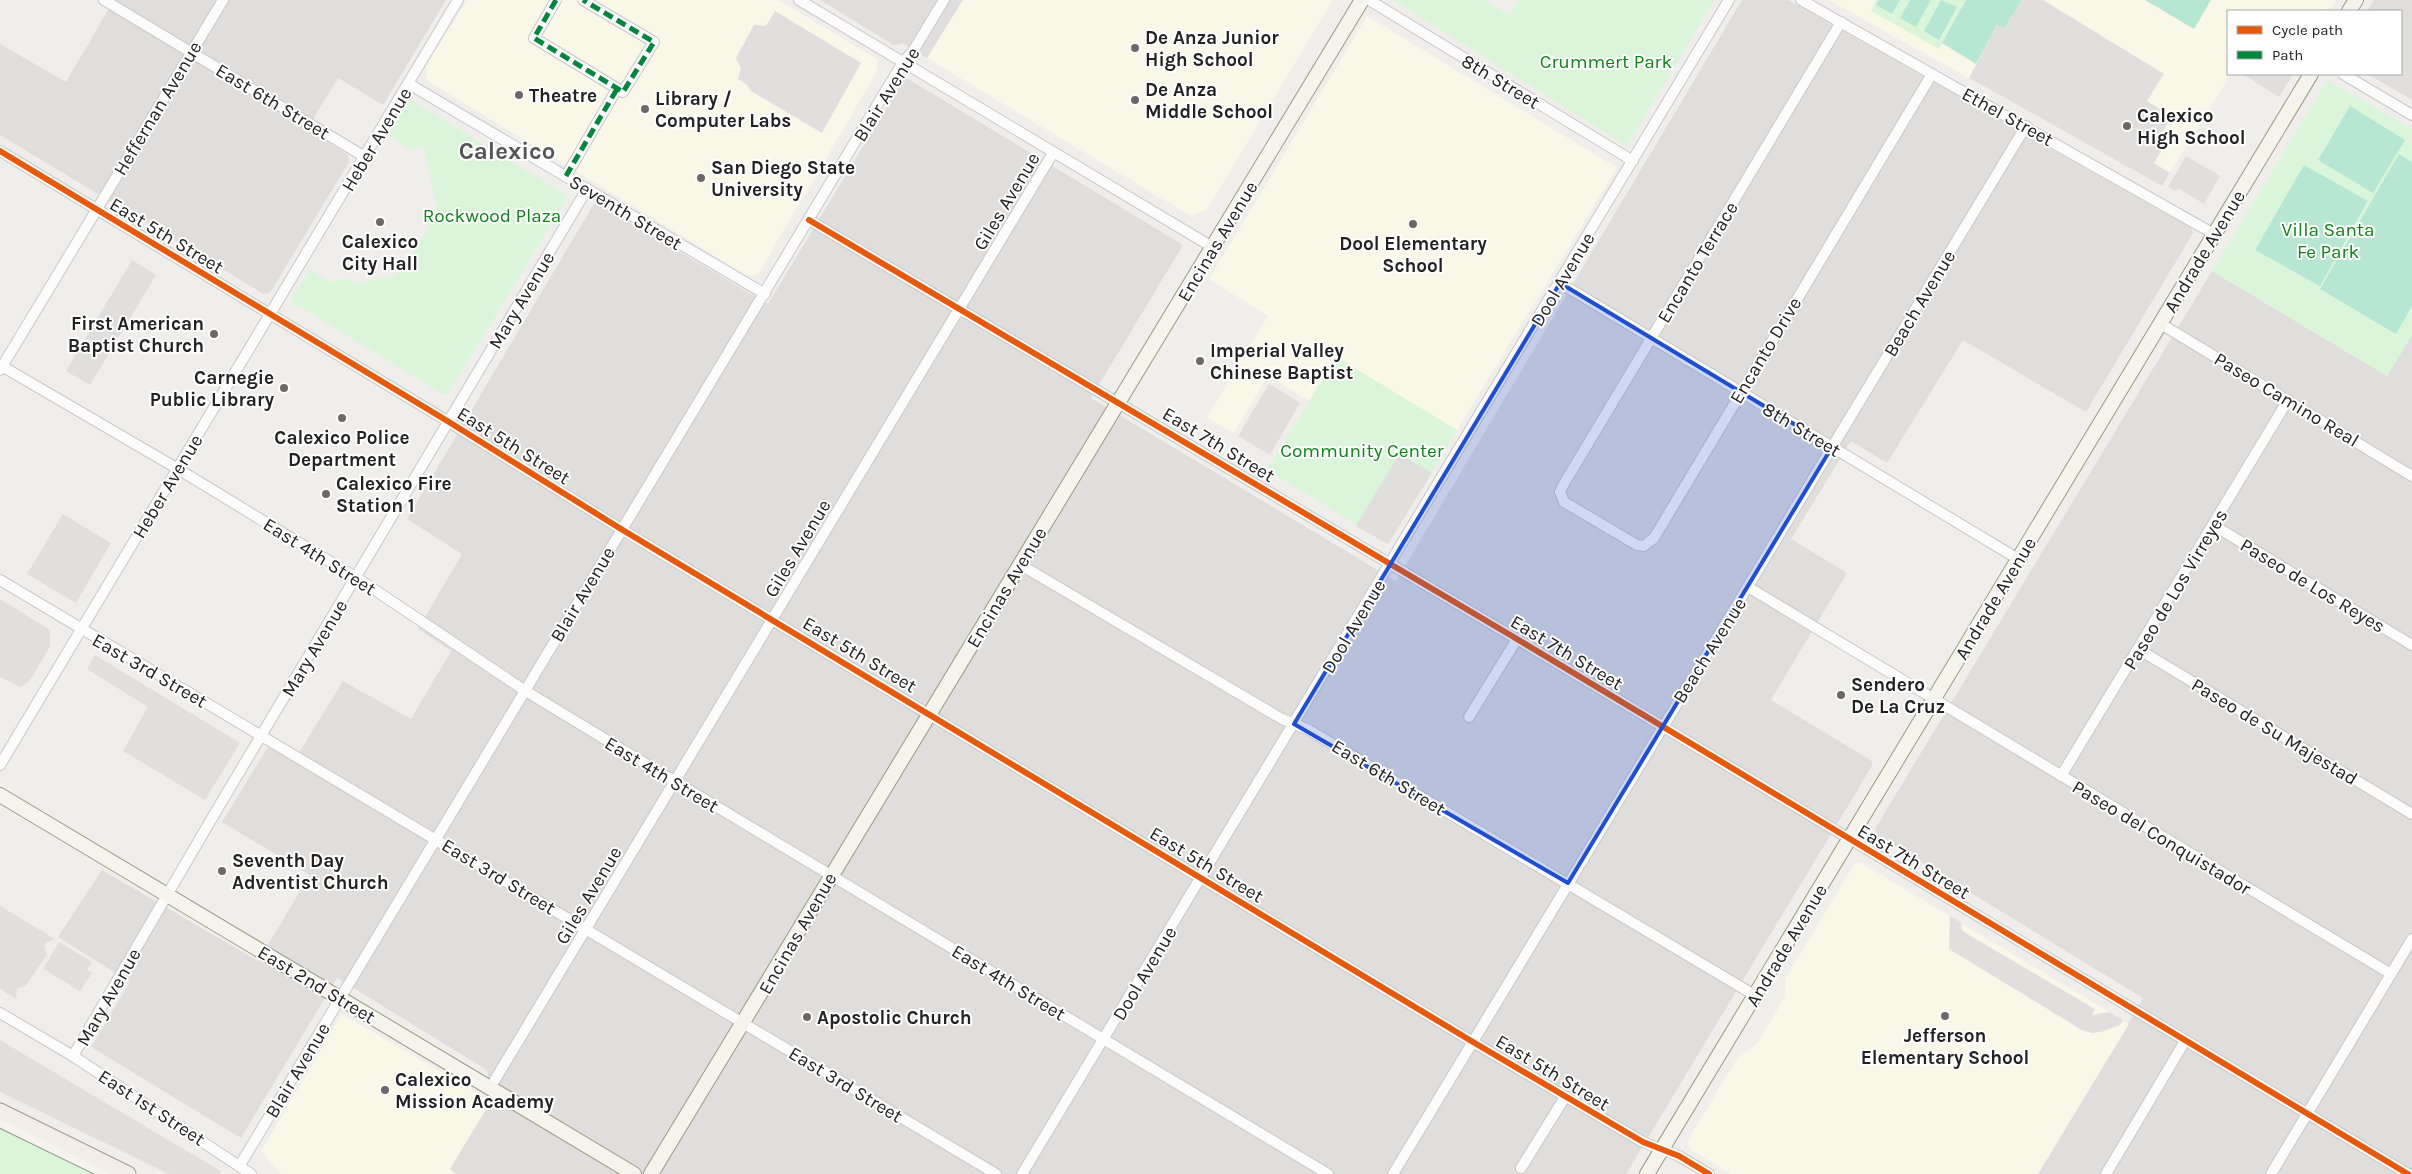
<svg xmlns="http://www.w3.org/2000/svg" width="2412" height="1174" viewBox="0 0 2412 1174" font-family="Karla,sans-serif">
	<style>
		.residential { fill: #dfdedc }
		.education { fill: #f8f7e8 }
		.park { fill: #daf5da }
		.pitch { fill: #b7e6d2 }
		.parking { fill: #e0dfde }
		.lines { fill: none; stroke-linecap: round; stroke-linejoin: round }
		.street-casing { stroke: #c9c8c7; stroke-width: 12 }
		.secondary-casing { stroke: #999a82; stroke-width: 16 }
		.primary-casing { stroke: #a79c86; stroke-width: 17 }
		.street { stroke: #fdfcfc; stroke-width: 10 }
		.secondary { stroke: #f4f4ed; stroke-width: 14 }
		.primary { stroke: #f3ede7; stroke-width: 15 }
		.quiet { stroke: #00873e; stroke-width: 5; stroke-dasharray: 10 5; stroke-linecap: butt }
		.cycleway-casing { stroke: #fff; stroke-width: 9 }
		.cycleway { stroke: #e8590c; stroke-width: 6 }
		.marked { fill: #1d4ed8; fill-opacity: 0.2; stroke: #1d4ed8; stroke-width: 4; stroke-linejoin: round }
		.poi-dot { fill: #6a6968; stroke: #fff; stroke-width: 2 }
		.labels { text-anchor: middle; stroke-width: 4; stroke-linejoin: round; paint-order: stroke }
		.poi-label { font-size: 19px; font-weight: bold; fill: #222; stroke: #fff; text-anchor: start }
		.park-label { font-size: 19px; fill: #0c8416; stroke: #fff }
		.street-label { font-size: 19px; fill: #222; stroke: #fff }
		.district-label { font-size: 24px; font-weight: bold; fill: #555; stroke: #fff }
	</style>
	<rect width="100%" height="100%" fill="#f0eeeb"/>
	<g class="residential">
		<path d="M114,0H446L383,105L338,78L307,129L348,155L349,162L270,293L264,294L0,135V44L66,82Z"/>
		<path d="M820,0H963L927,58L903,43L894,45Z"/>
		<path d="M1742,0H1788L2191,228L2193,233L2086,412L1963,340L1887,463L1851,441L1791,539L1847,573L1771,700L1872,761V766L1626,1174H456L449,1170L491,1101L487,1070L337,978L241,1138L91,1047L130,982L58,937L102,870L258,961L310,875L222,822L268,747L294,761L343,681L411,719L451,651L418,629L462,554L407,519L595,202L768,304L905,77L1183,245L1091,398L1396,581Z"/>
		<path d="M2374,0H2412V100L2368,74H2401V11H2367Z"/>
		<path d="M2212,271L2387,376L2412,335V1174H2038L2143,998L1876,835L1875,829Z"/>
	</g>
	<g class="education">
		<path d="M467,0H778L877,59L878,70L758,274L748,276L429,82L426,76V66Z"/>
		<path d="M963,0H1333L1207,210L1191,216L927,58Z"/>
		<path d="M1829,0H2336L2329,11H2228V74H2231L2162,186Z"/>
		<path d="M1367,16L1617,168L1457,430L1338,358L1312,402L1268,376L1234,433L1207,418L1268,316L1209,279Z"/>
		<path d="M1855,863H1861L2129,1024L2038,1174H1731L1691,1150L1687,1142L1738,1057L1756,1045L1785,997V979Z"/>
		<path d="M342,1014L491,1101L450,1169L456,1174H281L261,1151Z"/>
	</g>
	<g class="park">
		<path d="M1393,0H1484L1510,15L1519,0H1714L1627,146Z"/>
		<path d="M1876,0H1966L1939,49L1871,11Z"/>
		<path d="M2327,80L2412,129V335L2387,376L2212,271Z"/>
		<path d="M413,101L566,195V200L448,394L441,393L301,307L292,306L291,300L309,270L330,282L347,278L358,284L396,275L403,269L433,219L437,208L423,146L413,151L388,135L409,102Z"/>
		<path d="M1336,357L1457,430L1388,544L1267,470Z"/>
		<path d="M0,1125L103,1174H0Z"/>
	</g>
	<g class="pitch">
		<path d="M1879,0H1900L1892,14L1876,5Z"/>
		<path d="M1910,0H1931L1916,27L1900,18Z"/>
		<path d="M1941,0L1957,7L1939,40L1924,31Z"/>
		<path d="M1966,0H2022L2004,29L1997,25L1976,64L1942,43Z"/>
		<path d="M2145,0H2211L2194,29Z"/>
		<path d="M2350,106L2405,140L2373,193L2318,160Z"/>
		<path d="M2399,154L2412,162V306L2396,334L2320,289Z"/>
		<path d="M2304,165L2368,201L2320,286L2255,250Z"/>
	</g>
	<g class="parking">
		<path d="M2022,0H2043L2164,74L2147,101L2172,117L2160,136L2167,142L2154,163L2170,173L2162,186L1969,78L1997,25L2004,29Z"/>
		<path d="M775,11L861,63L822,133L751,91L747,85L738,79L741,68L736,58L754,25L766,26Z"/>
		<path d="M2243,74H2293L2279,97Z"/>
		<path d="M2186,156L2220,176L2204,204L2178,188L2176,191L2168,187Z"/>
		<path d="M132,260L156,275L90,385L66,371Z"/>
		<path d="M1269,384L1300,403L1270,455L1238,436Z"/>
		<path d="M1399,454L1432,473L1388,544L1356,526Z"/>
		<path d="M63,514L111,543L76,603L27,574Z"/>
		<path d="M0,599L50,630V646L31,679L21,687L0,677Z"/>
		<path d="M95,655L240,743L205,800L123,751L148,707L87,669Z"/>
		<path d="M0,906L55,939L46,943L44,946L47,955L26,985L17,989L16,999L0,989Z"/>
		<path d="M1950,916L1962,923L1961,928L1964,932L2095,1009L2092,1015L2109,1012L2123,1020L2120,1025L2101,1032L2092,1033L2082,1030L1949,949Z"/>
		<path d="M59,942L92,962L87,970L92,973L80,991L43,969Z"/>
		<path d="M0,1040L190,1153L221,1171L219,1174H169L0,1092Z"/>
	</g>
	<g class="lines">
		<g class="street-casing">
			<g id="street">
				<path d="M104,0L365,157"/>
				<path d="M556,0L534,38L623,92L654,42L583,0"/>
				<path d="M799,0L1214,248"/>
				<path d="M1369,0L1633,161"/>
				<path d="M1801,0L2214,234"/>
				<path d="M1841,22L1562,487L1560,492L1564,502L1637,545L1644,546L1654,538L1932,74"/>
				<path d="M2343,74L2412,115"/>
				<path d="M409,84L765,294"/>
				<path d="M0,151L449,422L621,529L1473,1042L1643,1142L1679,1156L1709,1174"/>
				<path d="M566,176L617,89"/>
				<path d="M809,220L1517,639L2408,1174"/>
				<path d="M1560,283L2018,559"/>
				<path d="M2161,324L2412,476"/>
				<path d="M0,365L178,469L357,578L524,690L674,781L1328,1174"/>
				<path d="M0,370L223,0"/>
				<path d="M2213,525L2412,645"/>
				<path d="M1019,564L1282,719L1309,730L1756,996"/>
				<path d="M0,580L996,1174"/>
				<path d="M1748,587L2391,974"/>
				<path d="M2138,649L2412,814"/>
				<path d="M1469,717L1517,639"/>
				<path d="M0,765L458,0"/>
				<path d="M2061,776L2288,400"/>
				<path d="M0,1013L73,1056L251,1174"/>
				<path d="M73,1056L215,813L587,189"/>
				<path d="M490,1088L1053,153"/>
				<path d="M240,1165L903,62L913,51L944,0"/>
				<path d="M1521,1168L1565,1097"/>
				<path d="M1022,1174L1729,0"/>
				<path d="M1393,1174L2026,126"/>
				<path d="M2106,1174L2185,1041"/>
				<path d="M2271,1174L2412,939"/>
			</g>
		</g>
		<g class="secondary-casing">
			<g id="secondary">
				<path d="M2349,11L2356,0"/>
				<path d="M0,795L634,1174"/>
				<path d="M0,1120L111,1174"/>
				<path d="M651,1174L1362,0"/>
				<path d="M1647,1174L2311,74"/>
			</g>
		</g>
		<g class="primary-casing">
			<path id="primary" d="M0,1111L128,1174"/>
		</g>
		<use href="#street" class="street"/>
		<use href="#secondary" class="secondary"/>
		<use href="#primary" class="primary"/>
		<g class="quiet">
			<path d="M556,0L534,38L623,92L654,42L583,0"/>
			<path d="M566,176L617,89"/>
		</g>
		<g class="cycleway-casing">
			<g id="cycleway">
				<path d="M0,151L449,422L621,529L1473,1042L1643,1142L1679,1156L1709,1174"/>
				<path d="M809,220L1517,639L2408,1174"/>
			</g>
		</g>
		<use href="#cycleway" class="cycleway"/>
	</g>
	<path class="marked" d="M1560,283L1832,447L1568,883L1294,724Z"/>
	<g class="poi-dot">
		<circle cx="1135" cy="48" r="5"/>
		<circle cx="519" cy="95" r="5"/>
		<circle cx="1135" cy="100" r="5"/>
		<circle cx="645" cy="109" r="5"/>
		<circle cx="2127" cy="126" r="5"/>
		<circle cx="701" cy="178" r="5"/>
		<circle cx="380" cy="222" r="5"/>
		<circle cx="1413" cy="224" r="5"/>
		<circle cx="214" cy="334" r="5"/>
		<circle cx="1200" cy="361" r="5"/>
		<circle cx="284" cy="388" r="5"/>
		<circle cx="342" cy="418" r="5"/>
		<circle cx="326" cy="494" r="5"/>
		<circle cx="1841" cy="695" r="5"/>
		<circle cx="222" cy="871" r="5"/>
		<circle cx="1945" cy="1016" r="5"/>
		<circle cx="807" cy="1017" r="5"/>
		<circle cx="385" cy="1090" r="5"/>
	</g>
	<g class="labels">
		<g class="poi-label">
			<text x="1145" y="44">De Anza Junior<tspan x="1145" dy="22">High School</tspan></text>
			<text x="1145" y="96">De Anza<tspan x="1145" dy="22">Middle School</tspan></text>
			<text x="529" y="102">Theatre</text>
			<text x="655" y="105">Library /<tspan x="655" dy="22">Computer Labs</tspan></text>
			<text x="2137" y="122">Calexico<tspan x="2137" dy="22">High School</tspan></text>
			<text x="711" y="174">San Diego State<tspan x="711" dy="22">University</tspan></text>
			<text x="380" y="248" text-anchor="middle">Calexico<tspan x="380" dy="22">City Hall</tspan></text>
			<text x="1413" y="250" text-anchor="middle">Dool Elementary<tspan x="1413" dy="22">School</tspan></text>
			<text x="204" y="330" text-anchor="end">First American<tspan x="204" dy="22">Baptist Church</tspan></text>
			<text x="1210" y="357">Imperial Valley<tspan x="1210" dy="22">Chinese Baptist</tspan></text>
			<text x="274" y="384" text-anchor="end">Carnegie<tspan x="274" dy="22">Public Library</tspan></text>
			<text x="342" y="444" text-anchor="middle">Calexico Police<tspan x="342" dy="22">Department</tspan></text>
			<text x="336" y="490">Calexico Fire<tspan x="336" dy="22">Station 1</tspan></text>
			<text x="1851" y="691">Sendero<tspan x="1851" dy="22">De La Cruz</tspan></text>
			<text x="232" y="867">Seventh Day<tspan x="232" dy="22">Adventist Church</tspan></text>
			<text x="817" y="1024">Apostolic Church</text>
			<text x="1945" y="1042" text-anchor="middle">Jefferson<tspan x="1945" dy="22">Elementary School</tspan></text>
			<text x="395" y="1086">Calexico<tspan x="395" dy="22">Mission Academy</tspan></text>
		</g>
		<g class="park-label">
			<text x="1606" y="68">Crummert Park</text>
			<text x="492" y="222">Rockwood Plaza</text>
			<text x="2328" y="236">Villa Santa<tspan x="2328" dy="22">Fe Park</tspan></text>
			<text x="1362" y="457">Community Center</text>
		</g>
		<g class="street-label">
			<text transform="translate(1501 81) rotate(31)" y="7">8th Street</text>
			<text transform="translate(886 94) rotate(-58)" y="7">Blair Avenue</text>
			<text transform="translate(273 101) rotate(31)" y="7">East 6th Street</text>
			<text transform="translate(157 108) rotate(-59)" y="7">Heffernan Avenue</text>
			<text transform="translate(2008 116) rotate(29)" y="7">Ethel Street</text>
			<text transform="translate(376 139) rotate(-59)" y="7">Heber Avenue</text>
			<text transform="translate(1006 201) rotate(-59)" y="7">Giles Avenue</text>
			<text transform="translate(626 212) rotate(31)" y="7">Seventh Street</text>
			<text transform="translate(167 235) rotate(31)" y="7">East 5th Street</text>
			<text transform="translate(1217 241) rotate(-59)" y="7">Encinas Avenue</text>
			<text transform="translate(2204 251) rotate(-59)" y="7">Andrade Avenue</text>
			<text transform="translate(1697 262) rotate(-59)" y="7">Encanto Terrace</text>
			<text transform="translate(1562 279) rotate(-59)" y="7">Dool Avenue</text>
			<text transform="translate(521 300) rotate(-59)" y="7">Mary Avenue</text>
			<text transform="translate(1919 303) rotate(-59)" y="7">Beach Avenue</text>
			<text transform="translate(1765 350) rotate(-59)" y="7">Encanto Drive</text>
			<text transform="translate(2287 399) rotate(31)" y="7">Paseo Camino Real</text>
			<text transform="translate(1802 429) rotate(31)" y="7">8th Street</text>
			<text transform="translate(1219 444) rotate(31)" y="7">East 7th Street</text>
			<text transform="translate(514 445) rotate(32)" y="7">East 5th Street</text>
			<text transform="translate(167 486) rotate(-59)" y="7">Heber Avenue</text>
			<text transform="translate(797 548) rotate(-59)" y="7">Giles Avenue</text>
			<text transform="translate(320 556) rotate(32)" y="7">East 4th Street</text>
			<text transform="translate(2313 585) rotate(31)" y="7">Paseo de Los Reyes</text>
			<text transform="translate(1006 587) rotate(-59)" y="7">Encinas Avenue</text>
			<text transform="translate(2175 589) rotate(-59)" y="7">Paseo de Los Virreyes</text>
			<text transform="translate(582 594) rotate(-59)" y="7">Blair Avenue</text>
			<text transform="translate(1995 598) rotate(-59)" y="7">Andrade Avenue</text>
			<text transform="translate(1353 626) rotate(-59)" y="7">Dool Avenue</text>
			<text transform="translate(314 648) rotate(-59)" y="7">Mary Avenue</text>
			<text transform="translate(1709 650) rotate(-58)" y="7">Beach Avenue</text>
			<text transform="translate(1567 652) rotate(31)" y="7">East 7th Street</text>
			<text transform="translate(860 654) rotate(31)" y="7">East 5th Street</text>
			<text transform="translate(150 670) rotate(30)" y="7">East 3rd Street</text>
			<text transform="translate(2275 731) rotate(31)" y="7">Paseo de Su Majestad</text>
			<text transform="translate(662 774) rotate(31)" y="7">East 4th Street</text>
			<text transform="translate(1389 777) rotate(31)" y="7">East 6th Street</text>
			<text transform="translate(2162 837) rotate(31)" y="7">Paseo del Conquistador</text>
			<text transform="translate(1914 861) rotate(31)" y="7">East 7th Street</text>
			<text transform="translate(1207 864) rotate(31)" y="7">East 5th Street</text>
			<text transform="translate(499 876) rotate(31)" y="7">East 3rd Street</text>
			<text transform="translate(588 895) rotate(-59)" y="7">Giles Avenue</text>
			<text transform="translate(797 933) rotate(-60)" y="7">Encinas Avenue</text>
			<text transform="translate(1786 945) rotate(-59)" y="7">Andrade Avenue</text>
			<text transform="translate(1144 973) rotate(-59)" y="7">Dool Avenue</text>
			<text transform="translate(1009 982) rotate(31)" y="7">East 4th Street</text>
			<text transform="translate(317 984) rotate(31)" y="7">East 2nd Street</text>
			<text transform="translate(108 997) rotate(-60)" y="7">Mary Avenue</text>
			<text transform="translate(297 1070) rotate(-59)" y="7">Blair Avenue</text>
			<text transform="translate(1553 1072) rotate(31)" y="7">East 5th Street</text>
			<text transform="translate(846 1084) rotate(31)" y="7">East 3rd Street</text>
			<text transform="translate(152 1107) rotate(33)" y="7">East 1st Street</text>
		</g>
		<g class="district-label">
			<text x="507" y="159">Calexico</text>
		</g>
	</g>
	<rect x="2227" y="10" width="175" height="65" fill="#ffffff" stroke="#a7a7a7"/>
	<rect x="2237" y="26" width="25" height="8" fill="#e8590c" stroke="#a7a7a7"/>
	<text x="2272" y="35" font-size="15" fill="#222222">Cycle path</text>
	<rect x="2237" y="51" width="25" height="8" fill="#00873e" stroke="#a7a7a7"/>
	<text x="2272" y="60" font-size="15" fill="#222222">Path</text>
</svg>
